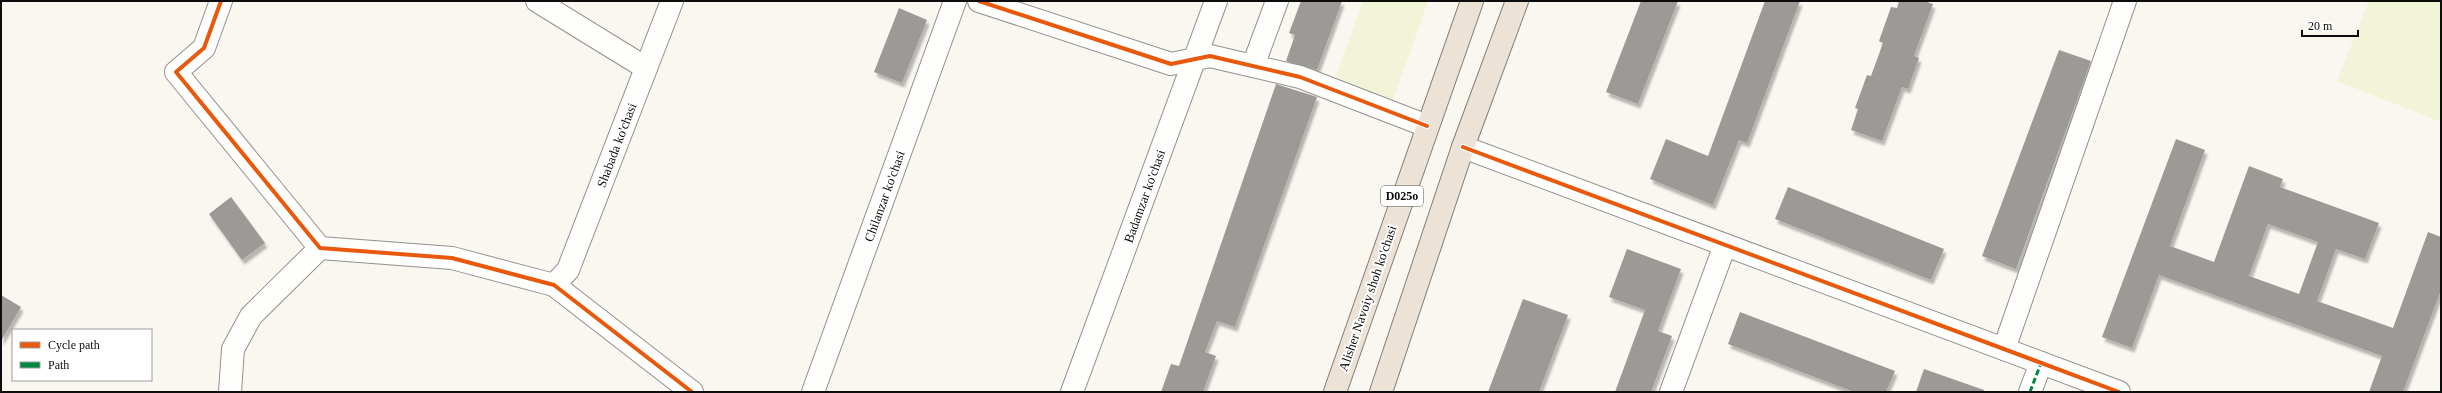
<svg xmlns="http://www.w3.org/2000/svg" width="2442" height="393" viewBox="0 0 2442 393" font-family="'Times New Roman',serif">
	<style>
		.pitch { fill: #f2f4d8 }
		.building { fill: #9c9996; fill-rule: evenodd; filter: url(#shadow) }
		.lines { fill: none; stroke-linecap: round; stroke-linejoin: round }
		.minor-casing { stroke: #93918f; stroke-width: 24 }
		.major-casing { stroke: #807f7c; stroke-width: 24 }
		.minor { stroke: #fefefd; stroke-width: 22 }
		.major { stroke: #ece3d6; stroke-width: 22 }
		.quiet { stroke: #00873e; stroke-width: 3; stroke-dasharray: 6 3; stroke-linecap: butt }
		.cycleway-casing { stroke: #fff; stroke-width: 6 }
		.cycleway { stroke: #e8590c; stroke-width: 4 }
		.labels { text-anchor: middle; stroke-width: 4; stroke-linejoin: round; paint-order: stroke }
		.shield { fill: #fff; stroke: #555; stroke-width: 1 }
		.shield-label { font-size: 12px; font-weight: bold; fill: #0c0c0c }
		.street-label { font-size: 13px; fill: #0c0c0c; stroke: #fff }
	</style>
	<defs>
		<filter id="shadow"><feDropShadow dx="2.5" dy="4.5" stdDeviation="1" flood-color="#0004"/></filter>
	</defs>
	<rect width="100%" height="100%" fill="#faf6f0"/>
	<g class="pitch">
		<path d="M1363,1H1428L1393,100L1335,79Z"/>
		<path d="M2369,1H2441V122L2337,81Z"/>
	</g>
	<g class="building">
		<path d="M1301,1H1342L1317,70L1286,61L1295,35L1289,33Z"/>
		<path d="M1641,1H1678L1638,104L1606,92Z"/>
		<path d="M1765,1H1800L1747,143L1739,140L1713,205L1650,179L1666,139L1708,156Z"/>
		<path d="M1899,1H1924L1933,4L1914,56L1919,58L1908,89L1902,87L1882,141L1851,130L1858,109L1855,108L1867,75L1871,76L1883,43L1879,41L1891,7L1897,8Z"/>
		<path d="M899,8L927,20L902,83L874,72Z"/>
		<path d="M2059,50L2091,61L2016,269L1982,256Z"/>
		<path d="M1276,84L1317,97L1235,327L1217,321L1205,352L1216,356L1203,392H1161L1171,364L1179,366Z"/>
		<path d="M2176,139L2205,150L2170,246L2214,262L2249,166L2283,179L2280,187L2379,223L2365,259L2336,249L2317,301L2393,328L2428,232L2441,237V290L2403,392H2369L2382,356L2159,275L2132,348L2102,337ZM2268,224L2318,242L2299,294L2249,276Z"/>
		<path d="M1788,187L1944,249L1931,280L1775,219Z"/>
		<path d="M231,197L265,243L242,260L209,214Z"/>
		<path d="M1627,249L1681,269L1658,331L1672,336L1651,392H1615L1645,310L1609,297Z"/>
		<path d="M1,295L21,307L1,341Z"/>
		<path d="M1523,299L1568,315L1539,392H1488Z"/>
		<path d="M1740,312L1895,371L1886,392H1854L1728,344Z"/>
		<path d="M1924,369L1984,390V392H1916Z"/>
	</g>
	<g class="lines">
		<g class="minor-casing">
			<g id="minor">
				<path d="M221,1L204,48L176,72L320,248L452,258L554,285L692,392"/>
				<path d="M537,1L646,68"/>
				<path d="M979,1L1171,64L1210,56L1300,77L1427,126"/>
				<path d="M1253,66L1277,1"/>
				<path d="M1463,147L2119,392"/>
				<path d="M554,285L568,270L672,1"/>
				<path d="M2004,349L2125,1"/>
				<path d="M230,392L233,349L251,316L320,248"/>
				<path d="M813,392L955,1"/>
				<path d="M1072,392L1216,1"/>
				<path d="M1671,392L1725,245"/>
				<path d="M2030,392L2041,363"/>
			</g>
		</g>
		<g class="major-casing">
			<g id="major">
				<path d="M1335,392L1472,1"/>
				<path d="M1381,392L1463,147L1517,1"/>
			</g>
		</g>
		<use href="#minor" class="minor"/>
		<use href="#major" class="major"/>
		<path class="quiet" d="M2030,392L2041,363"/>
		<g class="cycleway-casing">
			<g id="cycleway">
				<path d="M221,1L204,48L176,72L320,248L452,258L554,285L692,392"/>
				<path d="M979,1L1171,64L1210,56L1300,77L1427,126"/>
				<path d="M1463,147L2119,392"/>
			</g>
		</g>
		<use href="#cycleway" class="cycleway"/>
	</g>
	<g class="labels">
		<rect class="shield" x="1381" y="186" width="42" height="20" rx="3"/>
		<g class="shield-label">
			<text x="1402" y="200">D025o</text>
		</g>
		<g class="street-label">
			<text transform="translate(616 145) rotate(-69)" y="5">Shabada ko'chasi</text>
			<text transform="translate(884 196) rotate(-70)" y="5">Chilanzar ko'chasi</text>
			<text transform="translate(1144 196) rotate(-70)" y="5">Badamzar ko'chasi</text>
			<text transform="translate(1367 298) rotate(-71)" y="5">Alisher Navoiy shoh ko'chasi</text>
		</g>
	</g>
	<rect width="2442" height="393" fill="none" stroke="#0c0c0c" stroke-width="4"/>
	<rect x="12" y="329" width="140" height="52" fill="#ffffff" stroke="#9e9e9e"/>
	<rect x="20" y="342" width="20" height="6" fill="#e8590c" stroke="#9e9e9e"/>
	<text x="48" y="349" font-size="12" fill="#0c0c0c">Cycle path</text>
	<rect x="20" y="362" width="20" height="6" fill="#00873e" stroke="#9e9e9e"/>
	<text x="48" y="369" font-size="12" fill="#0c0c0c">Path</text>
	<path d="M2302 30v6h56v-6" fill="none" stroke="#0c0c0c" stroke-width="2"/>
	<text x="2308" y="30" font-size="12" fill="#0c0c0c" stroke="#ffffff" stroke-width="3" paint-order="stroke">20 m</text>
</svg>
